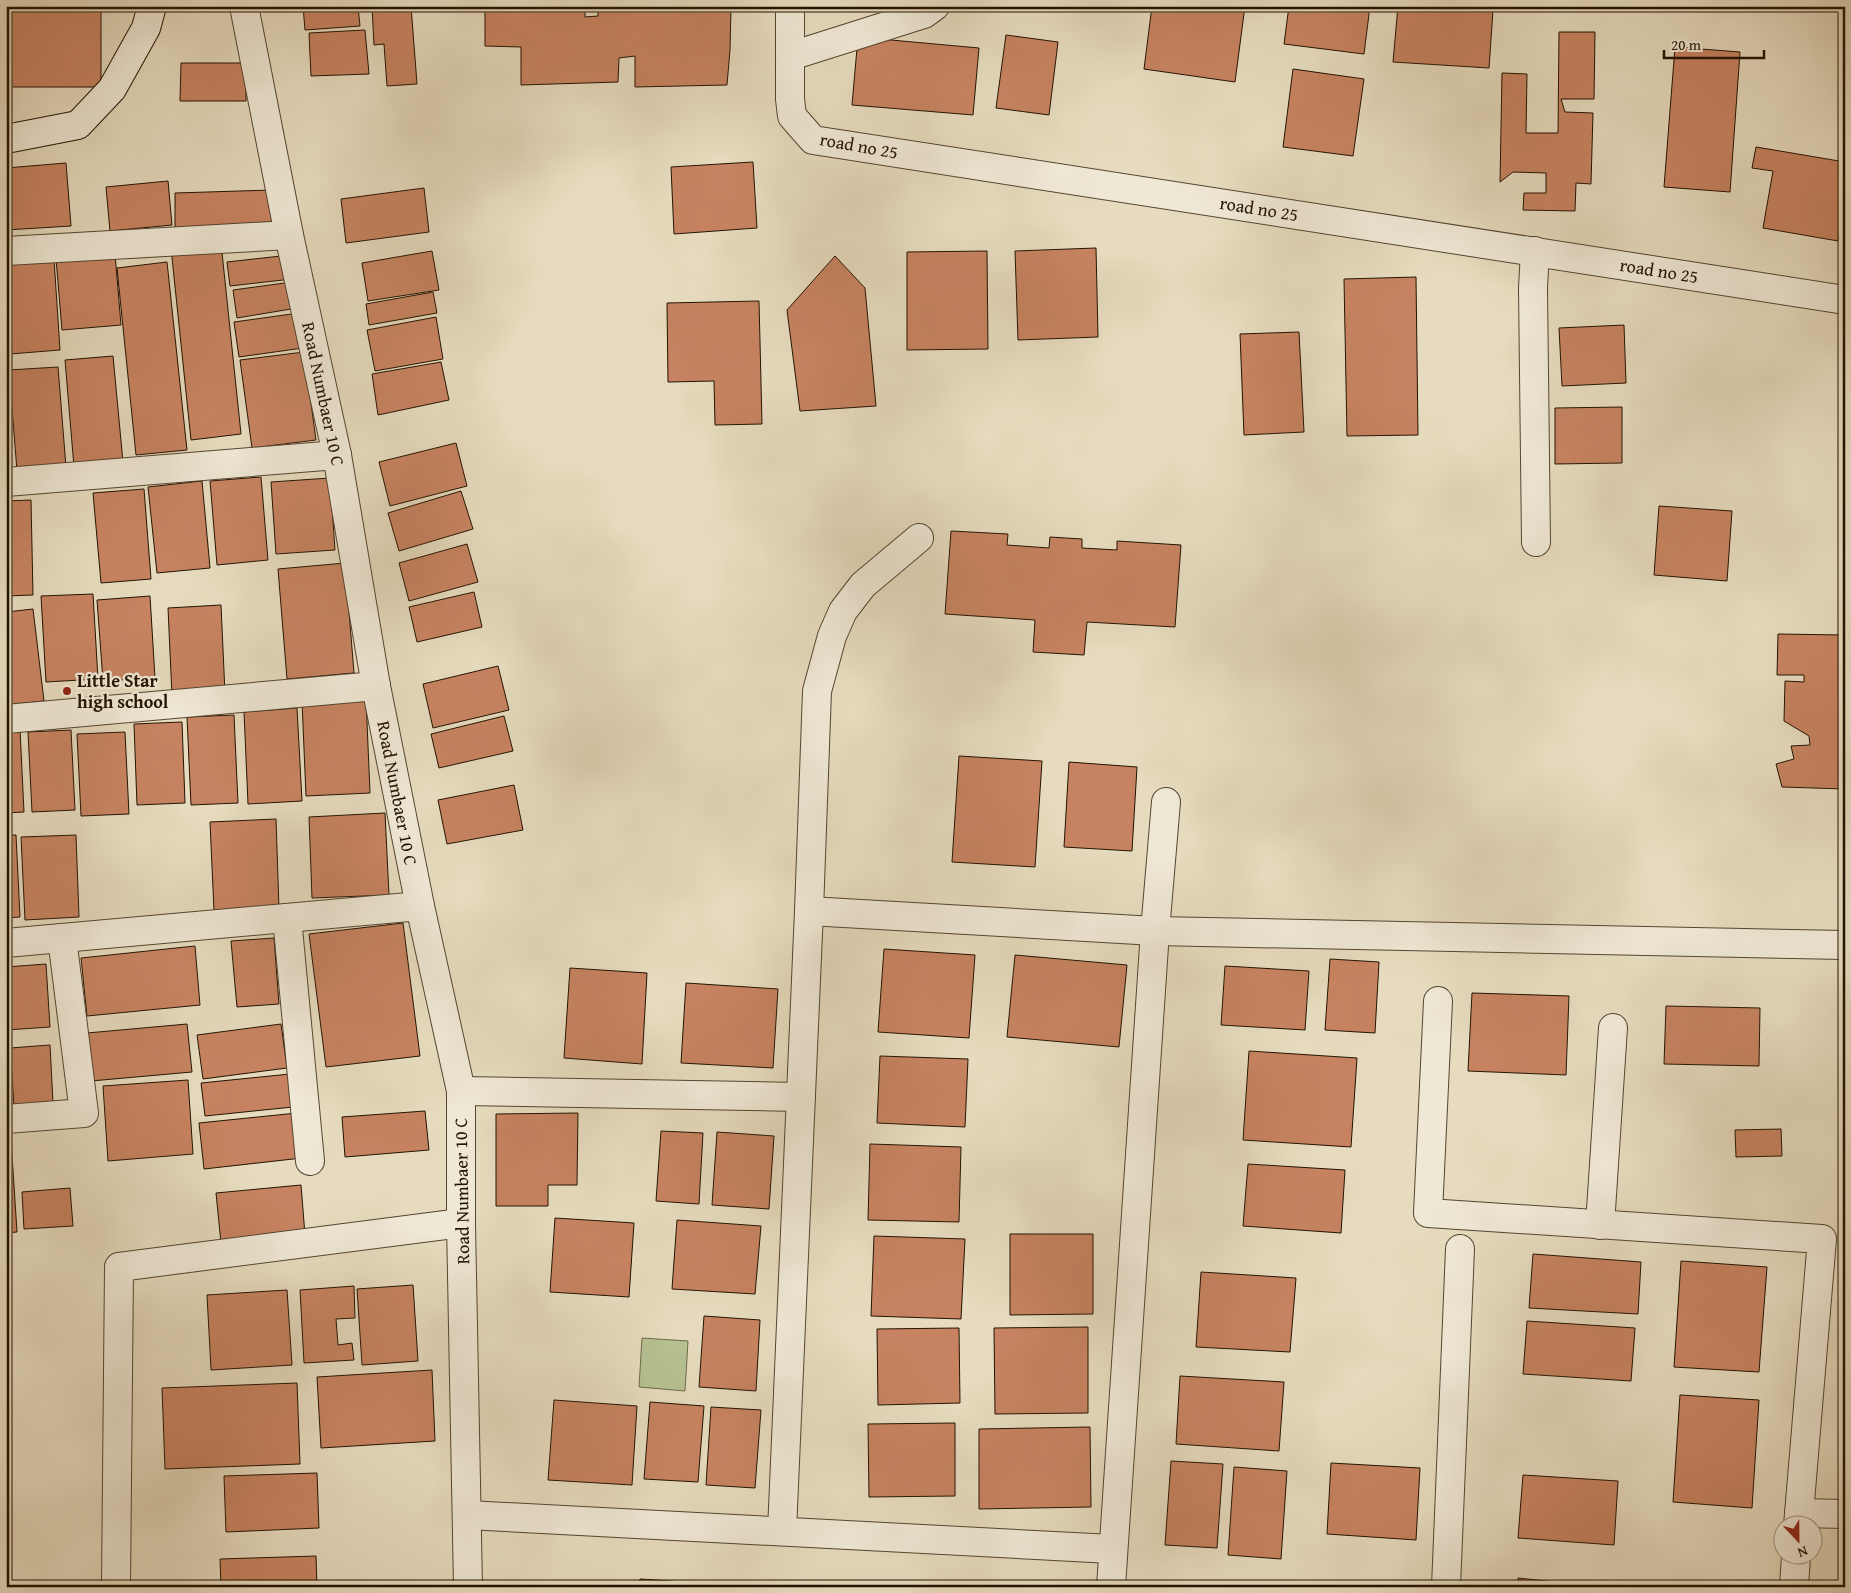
<svg xmlns="http://www.w3.org/2000/svg" width="1851" height="1593" viewBox="0 0 1851 1593" font-family="'Gentium Book Plus',serif">
	<style>
		.green { fill: #b6c091; stroke: #6c6a49 }
		.building { fill: #c78361; stroke: #231301 }
		.lines { fill: none; stroke-linecap: round; stroke-linejoin: round }
		.street-casing { stroke: #544530; stroke-width: 30 }
		.secondary-casing { stroke: #231301; stroke-width: 30 }
		.street { stroke: #efe8d5; stroke-width: 28 }
		.secondary { stroke: #efe8d5; stroke-width: 28 }
		.poi-dot { fill: #8f2418; stroke: #efe8d5; stroke-width: 2 }
		.labels { text-anchor: middle; stroke-width: 4.5; stroke-linejoin: round; paint-order: stroke }
		.street-label { font-size: 18px; fill: #231301; stroke: #efe8d5 }
		.poi-label { font-size: 18px; font-weight: bold; fill: #231301; stroke: #efe8d5; text-anchor: start }
	</style>
	<rect width="100%" height="100%" fill="#e6dbbe"/>
	<filter id="stains"><feTurbulence type="fractalNoise" baseFrequency=".004" numOctaves="4"/><feColorMatrix values="0 0 0 0 .2 0 0 0 0 .09 0 0 0 0 .02 0 0 0 .5 -.17"/></filter>
	<radialGradient id="worn" r=".72"><stop offset=".6" stop-color="#630" stop-opacity="0"/><stop offset="1" stop-color="#630" stop-opacity=".3"/></radialGradient>
	<path class="green" d="M642,1338L688,1341L685,1391L639,1387Z"/>
	<g class="building">
		<rect x="6" y="6" width="95" height="81"/>
		<path d="M303,6H358L360,26L305,30Z"/>
		<path d="M372,6H411L417,84L387,86L384,44L374,45Z"/>
		<path d="M485,6H585V17L598,16V6H731L730,50L727,85L635,87V56L619,58L618,82L521,85V47L485,46Z"/>
		<path d="M1152,6H1245L1235,82L1144,69Z"/>
		<path d="M1289,6H1370L1364,54L1284,44Z"/>
		<path d="M1398,6L1493,10L1489,68L1393,62Z"/>
		<path d="M365,30L369,74L311,76L309,33Z"/>
		<path d="M1559,32H1595L1594,99H1561L1565,112L1593,113L1591,184L1576,183L1575,211L1523,210L1524,193H1546V173L1513,172L1500,182L1502,73L1527,74L1526,133H1558Z"/>
		<path d="M1006,35L1058,42L1049,115L996,108Z"/>
		<path d="M858,37L979,48L973,115L852,105Z"/>
		<path d="M1675,47L1740,52L1730,192L1664,187Z"/>
		<path d="M181,63H246V101H180Z"/>
		<path d="M1293,69L1364,79L1353,156L1283,147Z"/>
		<path d="M1756,147L1845,162V203L1838,241L1763,228L1773,171L1752,168Z"/>
		<path d="M753,162L757,228L674,234L671,167Z"/>
		<path d="M66,163L71,226L6,230V168Z"/>
		<path d="M168,181L172,225L110,231L106,187Z"/>
		<path d="M424,188L429,232L346,243L341,199Z"/>
		<path d="M272,190L273,228L175,231V193Z"/>
		<path d="M221,243L241,434L191,440L171,248Z"/>
		<path d="M1096,248L1098,337L1018,340L1015,251Z"/>
		<path d="M432,251L439,290L368,301L362,263Z"/>
		<path d="M987,251L988,349L907,350V252Z"/>
		<path d="M115,254L121,325L62,330L56,259Z"/>
		<path d="M290,255L292,279L230,286L227,262Z"/>
		<path d="M835,256L865,288L876,406L800,411L787,310Z"/>
		<path d="M54,259L60,350L10,354L6,310V263Z"/>
		<path d="M167,262L187,450L136,455L117,268Z"/>
		<path d="M1416,277L1418,435L1347,436L1344,279Z"/>
		<path d="M292,282L297,308L237,318L233,290Z"/>
		<path d="M433,292L437,313L369,325L366,304Z"/>
		<path d="M759,301L762,424L715,425L714,381L668,382L667,303Z"/>
		<path d="M299,313L303,348L239,357L234,322Z"/>
		<path d="M436,317L443,359L375,371L367,330Z"/>
		<path d="M1624,325L1626,383L1562,386L1559,328Z"/>
		<path d="M1299,332L1304,432L1244,435L1240,334Z"/>
		<path d="M304,352L316,440L252,448L240,360Z"/>
		<path d="M113,356L123,462L74,467L65,360Z"/>
		<path d="M441,362L449,400L378,415L372,374Z"/>
		<path d="M58,367L66,467L17,471L9,370Z"/>
		<path d="M1622,407V463L1555,464V408Z"/>
		<path d="M6,427L11,473L6,474Z"/>
		<path d="M456,443L467,486L390,506L379,462Z"/>
		<path d="M261,477L268,560L217,565L210,481Z"/>
		<path d="M330,478L335,550L276,554L271,482Z"/>
		<path d="M202,481L210,568L157,573L148,487Z"/>
		<path d="M144,489L151,579L101,583L93,493Z"/>
		<path d="M461,491L473,529L399,551L388,513Z"/>
		<path d="M31,500L33,595L6,596V501Z"/>
		<path d="M1659,506L1732,511L1727,581L1654,575Z"/>
		<path d="M951,531L1008,534L1007,545L1049,548L1050,537L1082,539V548L1117,550V541L1181,545L1175,627L1087,622L1084,655L1033,652L1035,620L945,614Z"/>
		<path d="M467,544L478,582L409,601L399,563Z"/>
		<path d="M345,563L354,673L287,679L278,569Z"/>
		<path d="M474,592L482,627L417,642L409,607Z"/>
		<path d="M93,594L98,679L46,682L41,596Z"/>
		<path d="M150,596L155,678L103,681L97,600Z"/>
		<path d="M221,605L225,694L172,696L168,608Z"/>
		<path d="M33,609L44,701L6,705V612Z"/>
		<path d="M1778,634L1845,635V789L1782,787L1776,764L1794,759L1791,746L1810,745L1809,736L1784,721L1785,681L1804,682V675H1777Z"/>
		<path d="M498,666L509,710L433,728L423,684Z"/>
		<path d="M366,698L370,793L306,796L302,701Z"/>
		<path d="M297,708L302,801L248,804L244,712Z"/>
		<path d="M234,715L238,803L191,805L187,717Z"/>
		<path d="M504,716L513,751L439,768L431,734Z"/>
		<path d="M182,722L185,803L137,805L134,724Z"/>
		<path d="M20,729L24,812L6,813V730Z"/>
		<path d="M71,730L75,810L32,812L28,732Z"/>
		<path d="M125,732L129,814L81,816L77,734Z"/>
		<path d="M959,756L1042,761L1035,867L952,862Z"/>
		<path d="M1069,762L1137,767L1132,851L1064,847Z"/>
		<path d="M514,785L523,830L447,844L438,800Z"/>
		<path d="M385,813L389,895L312,898L309,817Z"/>
		<path d="M276,819L279,908L214,911L210,822Z"/>
		<path d="M6,835H16L20,917L6,918Z"/>
		<path d="M76,835L79,917L25,920L21,837Z"/>
		<path d="M403,923L420,1056L326,1067L309,934Z"/>
		<path d="M274,938L279,1004L237,1007L231,941Z"/>
		<path d="M195,946L200,1005L87,1016L81,958Z"/>
		<path d="M884,949L975,955L969,1038L878,1032Z"/>
		<path d="M1015,955L1127,965L1119,1047L1007,1037Z"/>
		<path d="M1330,959L1379,962L1375,1033L1325,1030Z"/>
		<path d="M46,964L50,1027L6,1030V967Z"/>
		<path d="M1225,966L1309,971L1305,1030L1221,1025Z"/>
		<path d="M570,968L647,973L642,1064L564,1058Z"/>
		<path d="M686,983L778,989L773,1068L681,1063Z"/>
		<path d="M1472,993L1569,996L1566,1075L1468,1071Z"/>
		<path d="M1666,1006L1760,1008L1759,1066L1664,1064Z"/>
		<path d="M187,1024L192,1072L91,1081L87,1033Z"/>
		<path d="M281,1024L287,1068L203,1079L197,1035Z"/>
		<path d="M50,1045L53,1103L14,1106L10,1048Z"/>
		<path d="M1249,1051L1357,1058L1351,1147L1243,1140Z"/>
		<path d="M880,1056L968,1059L965,1127L877,1123Z"/>
		<path d="M290,1074L293,1107L205,1116L201,1083Z"/>
		<path d="M188,1080L193,1154L108,1161L103,1086Z"/>
		<path d="M425,1111L429,1150L345,1157L342,1117Z"/>
		<path d="M297,1113L302,1158L204,1169L199,1123Z"/>
		<path d="M578,1113L577,1185H548V1206H496V1114Z"/>
		<path d="M1781,1129L1782,1156L1736,1157L1735,1130Z"/>
		<path d="M661,1131L703,1133L699,1204L656,1201Z"/>
		<path d="M717,1132L774,1136L769,1209L712,1205Z"/>
		<path d="M6,1139H11L17,1232L6,1233Z"/>
		<path d="M870,1144L961,1147L959,1222L868,1220Z"/>
		<path d="M1248,1164L1345,1170L1341,1233L1243,1226Z"/>
		<path d="M301,1185L305,1235L221,1243L216,1193Z"/>
		<path d="M70,1188L73,1226L24,1229L22,1192Z"/>
		<path d="M555,1218L634,1223L629,1297L550,1292Z"/>
		<path d="M677,1220L761,1226L755,1294L672,1289Z"/>
		<path d="M1010,1234H1093V1314L1010,1315Z"/>
		<path d="M874,1236L965,1239L961,1319L871,1316Z"/>
		<path d="M1533,1254L1641,1262L1638,1314L1529,1308Z"/>
		<path d="M1681,1261L1767,1267L1759,1372L1674,1367Z"/>
		<path d="M1201,1272L1296,1278L1290,1352L1196,1347Z"/>
		<path d="M413,1285L418,1361L362,1365L357,1289Z"/>
		<path d="M354,1286L355,1318L336,1319L338,1345L352,1343L354,1360L304,1363L300,1290Z"/>
		<path d="M287,1290L292,1365L211,1370L207,1295Z"/>
		<path d="M704,1316L760,1320L756,1391L699,1387Z"/>
		<path d="M1527,1321L1635,1328L1631,1381L1523,1374Z"/>
		<path d="M1088,1327V1413L995,1414L994,1328Z"/>
		<path d="M959,1328L960,1403L878,1405L877,1329Z"/>
		<path d="M432,1370L435,1441L321,1448L317,1377Z"/>
		<path d="M1180,1376L1284,1382L1279,1451L1176,1444Z"/>
		<path d="M297,1383L300,1464L165,1469L162,1388Z"/>
		<path d="M1680,1395L1759,1400L1752,1508L1673,1502Z"/>
		<path d="M554,1400L637,1406L632,1485L548,1480Z"/>
		<path d="M650,1402L704,1406L698,1482L644,1479Z"/>
		<path d="M711,1407L761,1410L755,1488L706,1485Z"/>
		<path d="M955,1423V1496L869,1497L868,1424Z"/>
		<path d="M1090,1427L1091,1507L979,1509V1429Z"/>
		<path d="M1171,1461L1223,1464L1217,1548L1165,1545Z"/>
		<path d="M1331,1463L1420,1468L1416,1540L1327,1534Z"/>
		<path d="M1234,1467L1287,1471L1281,1559L1228,1555Z"/>
		<path d="M317,1473L319,1528L226,1532L224,1476Z"/>
		<path d="M1523,1475L1618,1481L1614,1545L1518,1538Z"/>
		<path d="M316,1556L317,1587H221L220,1559Z"/>
		<path d="M1518,1578L1603,1587H1518Z"/>
		<path d="M640,1579L716,1584L715,1587H640Z"/>
		<path d="M1181,1583L1240,1587H1180Z"/>
	</g>
	<g class="lines">
		<g class="street-casing">
			<g id="street">
				<path d="M244,6L289,235L337,455L376,686L420,906L461,1091V1223L468,1587"/>
				<path d="M790,6V99L792,116L813,140L1845,300"/>
				<path d="M791,56L924,14L935,6"/>
				<path d="M6,251L289,235"/>
				<path d="M1535,251L1533,288L1536,542"/>
				<path d="M6,482L337,455"/>
				<path d="M6,719L376,686"/>
				<path d="M809,911L1155,931L1845,945"/>
				<path d="M287,918L310,1161"/>
				<path d="M6,943L420,906"/>
				<path d="M1438,1001L1428,1213L1822,1239L1798,1526"/>
				<path d="M461,1091L801,1097"/>
				<path d="M6,1119L84,1113L62,938"/>
				<path d="M1600,1225L1613,1028"/>
				<path d="M1799,1513L1845,1514"/>
				<path d="M468,1515L1112,1549"/>
				<path d="M782,1531L809,911L817,691L832,636L843,611L863,585L919,538"/>
				<path d="M116,1587L119,1267L461,1223"/>
				<path d="M1111,1587L1155,931L1166,802"/>
				<path d="M1446,1587L1460,1249"/>
				<path d="M1794,1587L1796,1556"/>
			</g>
		</g>
		<g class="secondary-casing">
			<path id="secondary" d="M6,139L78,125L112,89L146,28L152,6"/>
		</g>
		<use href="#street" class="street"/>
		<use href="#secondary" class="secondary"/>
	</g>
	<circle class="poi-dot" cx="67" cy="691" r="5"/>
	<g class="labels">
		<g class="street-label">
			<text transform="translate(859 146) rotate(10)" y="6">road no 25</text>
			<text transform="translate(1259 209) rotate(9)" y="6">road no 25</text>
			<text transform="translate(1659 271) rotate(9)" y="6">road no 25</text>
			<text transform="translate(323 394) rotate(78)" y="6">Road Numbaer 10 C</text>
			<text transform="translate(397 793) rotate(79)" y="6">Road Numbaer 10 C</text>
			<text transform="translate(462 1191) rotate(-91)" y="6">Road Numbaer 10 C</text>
		</g>
		<g class="poi-label">
			<text x="77" y="687">Little Star<tspan x="77" dy="21">high school</tspan></text>
		</g>
	</g>
	<rect width="1851" height="1593" fill="none" stroke="#e6dbbe" stroke-width="25"/>
	<rect x="8" y="8" width="1836" height="1578" fill="none" stroke="#231301" stroke-width="2.5"/>
	<rect x="12" y="12" width="1826" height="1568" fill="none" stroke="#231301"/>
	<g transform="translate(1798 1540) rotate(158)"><circle r="24" fill="#efe8d5" stroke="#9d9380"/>
	<path d="M0-4L9 19L0 12L-9 19Z" fill="#8f2418"/>
	<text y="-8" font-size="14" font-weight="bold" text-anchor="middle" fill="#231301">N</text>
	</g>
	<path d="M1664 50v8h100v-8" fill="none" stroke="#231301" stroke-width="2.5"/>
	<text x="1671" y="50" font-size="15" fill="#231301" stroke="#efe8d5" stroke-width="4" paint-order="stroke">20 m</text>
	<rect width="100%" height="100%" filter="url(#stains)"/>
	<rect width="100%" height="100%" fill="url(#worn)"/>
</svg>
